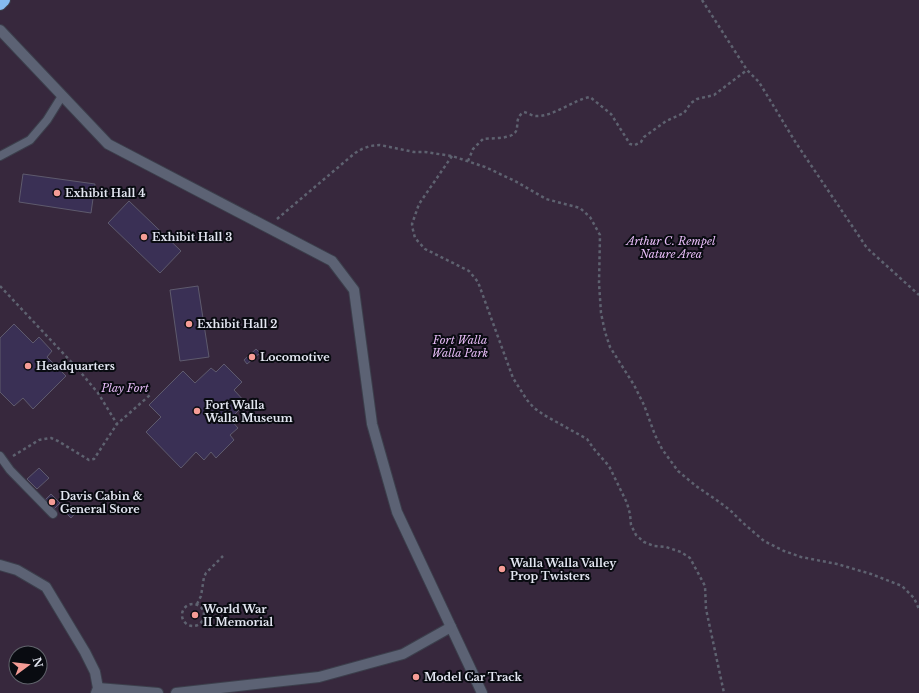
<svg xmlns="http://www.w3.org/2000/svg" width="919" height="693" viewBox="0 0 919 693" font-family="'Libre Baskerville',serif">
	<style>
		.green { fill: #37283d; fill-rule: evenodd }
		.building { fill: #3a3055; stroke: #5e5a6d }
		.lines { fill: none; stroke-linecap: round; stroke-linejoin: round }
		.lane-casing { stroke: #3c3f4c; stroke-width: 10 }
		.street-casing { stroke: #3c3f4c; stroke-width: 12 }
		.highway-casing { stroke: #3c3f4c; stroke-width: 14 }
		.path { stroke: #5e6270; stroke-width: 2.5; stroke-dasharray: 3 3; stroke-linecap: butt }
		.lane { stroke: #5c6274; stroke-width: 8 }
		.street { stroke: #5c6274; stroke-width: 10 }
		.highway { stroke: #85baf0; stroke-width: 12 }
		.poi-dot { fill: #f59c96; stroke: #090b11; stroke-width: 1.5 }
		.labels { text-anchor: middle; stroke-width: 4; stroke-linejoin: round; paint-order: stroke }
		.poi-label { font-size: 11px; font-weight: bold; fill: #e3e6f1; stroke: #090b11; text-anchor: start }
		.park-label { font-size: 11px; font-style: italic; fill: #e8bdf8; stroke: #090b11 }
	</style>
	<rect width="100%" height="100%" fill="#1c2130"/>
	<path class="green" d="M4,0H919V693H0V4ZM16,653H40V677H16Z"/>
	<g class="building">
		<path d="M23,174L95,184L91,213L19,202Z"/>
		<path d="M129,201L181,251L160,273L108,223Z"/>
		<path d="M198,286L209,357L180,361L170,290Z"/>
		<path d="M14,324L33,343L39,337L52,351L47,357L66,376L33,409L23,398L14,406L0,392V338Z"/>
		<path d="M256,349L260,353L247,364L244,360Z"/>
		<path d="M224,364L242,382L234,390L246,403L230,419L238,428L230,435L234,440L216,458L211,452L204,460L196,452L181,468L146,432L161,417L149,405L183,371L195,383L211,368L216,372Z"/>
		<path d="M39,468L49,478L37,489L27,479Z"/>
		<path d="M51,494L60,503L53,510L44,501Z"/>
		<path d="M71,505L77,511L71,518L64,511Z"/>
	</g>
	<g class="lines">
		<g class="lane-casing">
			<g id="lane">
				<path d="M0,156L30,140L47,120L62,96"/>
				<path d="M0,456L10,470L53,514"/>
			</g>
		</g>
		<g class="street-casing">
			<g id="street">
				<path d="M0,30L108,144L332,261L354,290L372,424L397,512L482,693"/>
				<path d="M0,565L17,570L46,587L85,652L95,672L98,688L96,693"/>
				<path d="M98,688L158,693"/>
				<path d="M176,693L319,677L403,654L451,627"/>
			</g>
		</g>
		<g class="highway-casing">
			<path id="highway" d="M0,4L4,0"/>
		</g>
		<g class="path">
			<path d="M702,0L747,70L759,82L796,143L867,248L919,295"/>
			<path d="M452,156L419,204L412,224L413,230L415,238L425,249L469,271L478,282L513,378L527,400L534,408L544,415L587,439L594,449L609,466L627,503L630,514L631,525L636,535L644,542L654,546L666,547L681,552L690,558L705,586L706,609L724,693"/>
			<path d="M468,161L473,149L483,139C491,138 504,139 512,135C522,130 512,119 524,112C528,113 532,116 536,116C553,117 573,100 590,97L611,114L630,144L635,145L641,142L644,137L666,121L684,113L691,103L697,99L714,95L747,70"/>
			<path d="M277,219L355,153L362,149L370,146L380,145L414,152H425L452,156L485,167L515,181L546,199L580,208L590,217L600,235L599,283L601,313L605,332L610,347L634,385L644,405L655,435L662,449L678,471L696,486L715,499L730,510L742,522L764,541L784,551L801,557L837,564L871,574L902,586L914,598L919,609"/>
			<path d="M0,286L77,368L98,393L117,424"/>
			<path d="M13,456L39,440L51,438L58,441L89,460L94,459L117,424L150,395"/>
			<circle cx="193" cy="615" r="11"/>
			<path d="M197,604L201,596L204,577L206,573L223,556"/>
		</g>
		<use href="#lane" class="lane"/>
		<use href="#street" class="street"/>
		<use href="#highway" class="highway"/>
	</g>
	<g class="poi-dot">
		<circle cx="57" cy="193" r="4"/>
		<circle cx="144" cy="237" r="4"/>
		<circle cx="189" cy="324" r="4"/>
		<circle cx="252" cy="357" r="4"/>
		<circle cx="28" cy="366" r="4"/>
		<circle cx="197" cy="411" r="4"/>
		<circle cx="52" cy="502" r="4"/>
		<circle cx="502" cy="569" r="4"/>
		<circle cx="195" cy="615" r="4"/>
		<circle cx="416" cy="677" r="4"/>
	</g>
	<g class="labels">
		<g class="poi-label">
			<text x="65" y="197">Exhibit Hall 4</text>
			<text x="152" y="241">Exhibit Hall 3</text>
			<text x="197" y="328">Exhibit Hall 2</text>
			<text x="260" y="361">Locomotive</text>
			<text x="36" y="370">Headquarters</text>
			<text x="205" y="409">Fort Walla<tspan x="205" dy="13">Walla Museum</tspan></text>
			<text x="60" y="500">Davis Cabin &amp;<tspan x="60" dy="13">General Store</tspan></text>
			<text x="510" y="567">Walla Walla Valley<tspan x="510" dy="13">Prop Twisters</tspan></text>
			<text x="203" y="613">World War<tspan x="203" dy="13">II Memorial</tspan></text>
			<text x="424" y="681">Model Car Track</text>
		</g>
		<g class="park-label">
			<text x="671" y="245">Arthur C. Rempel<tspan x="671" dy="13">Nature Area</tspan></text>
			<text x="460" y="344">Fort Walla<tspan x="460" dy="13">Walla Park</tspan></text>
			<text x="125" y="392">Play Fort</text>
		</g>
	</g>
	<g transform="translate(28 665) rotate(75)"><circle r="19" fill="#090b11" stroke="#60636b"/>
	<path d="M0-3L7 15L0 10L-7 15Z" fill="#f59c96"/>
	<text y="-6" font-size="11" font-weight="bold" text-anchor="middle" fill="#e3e6f1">N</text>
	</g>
</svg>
